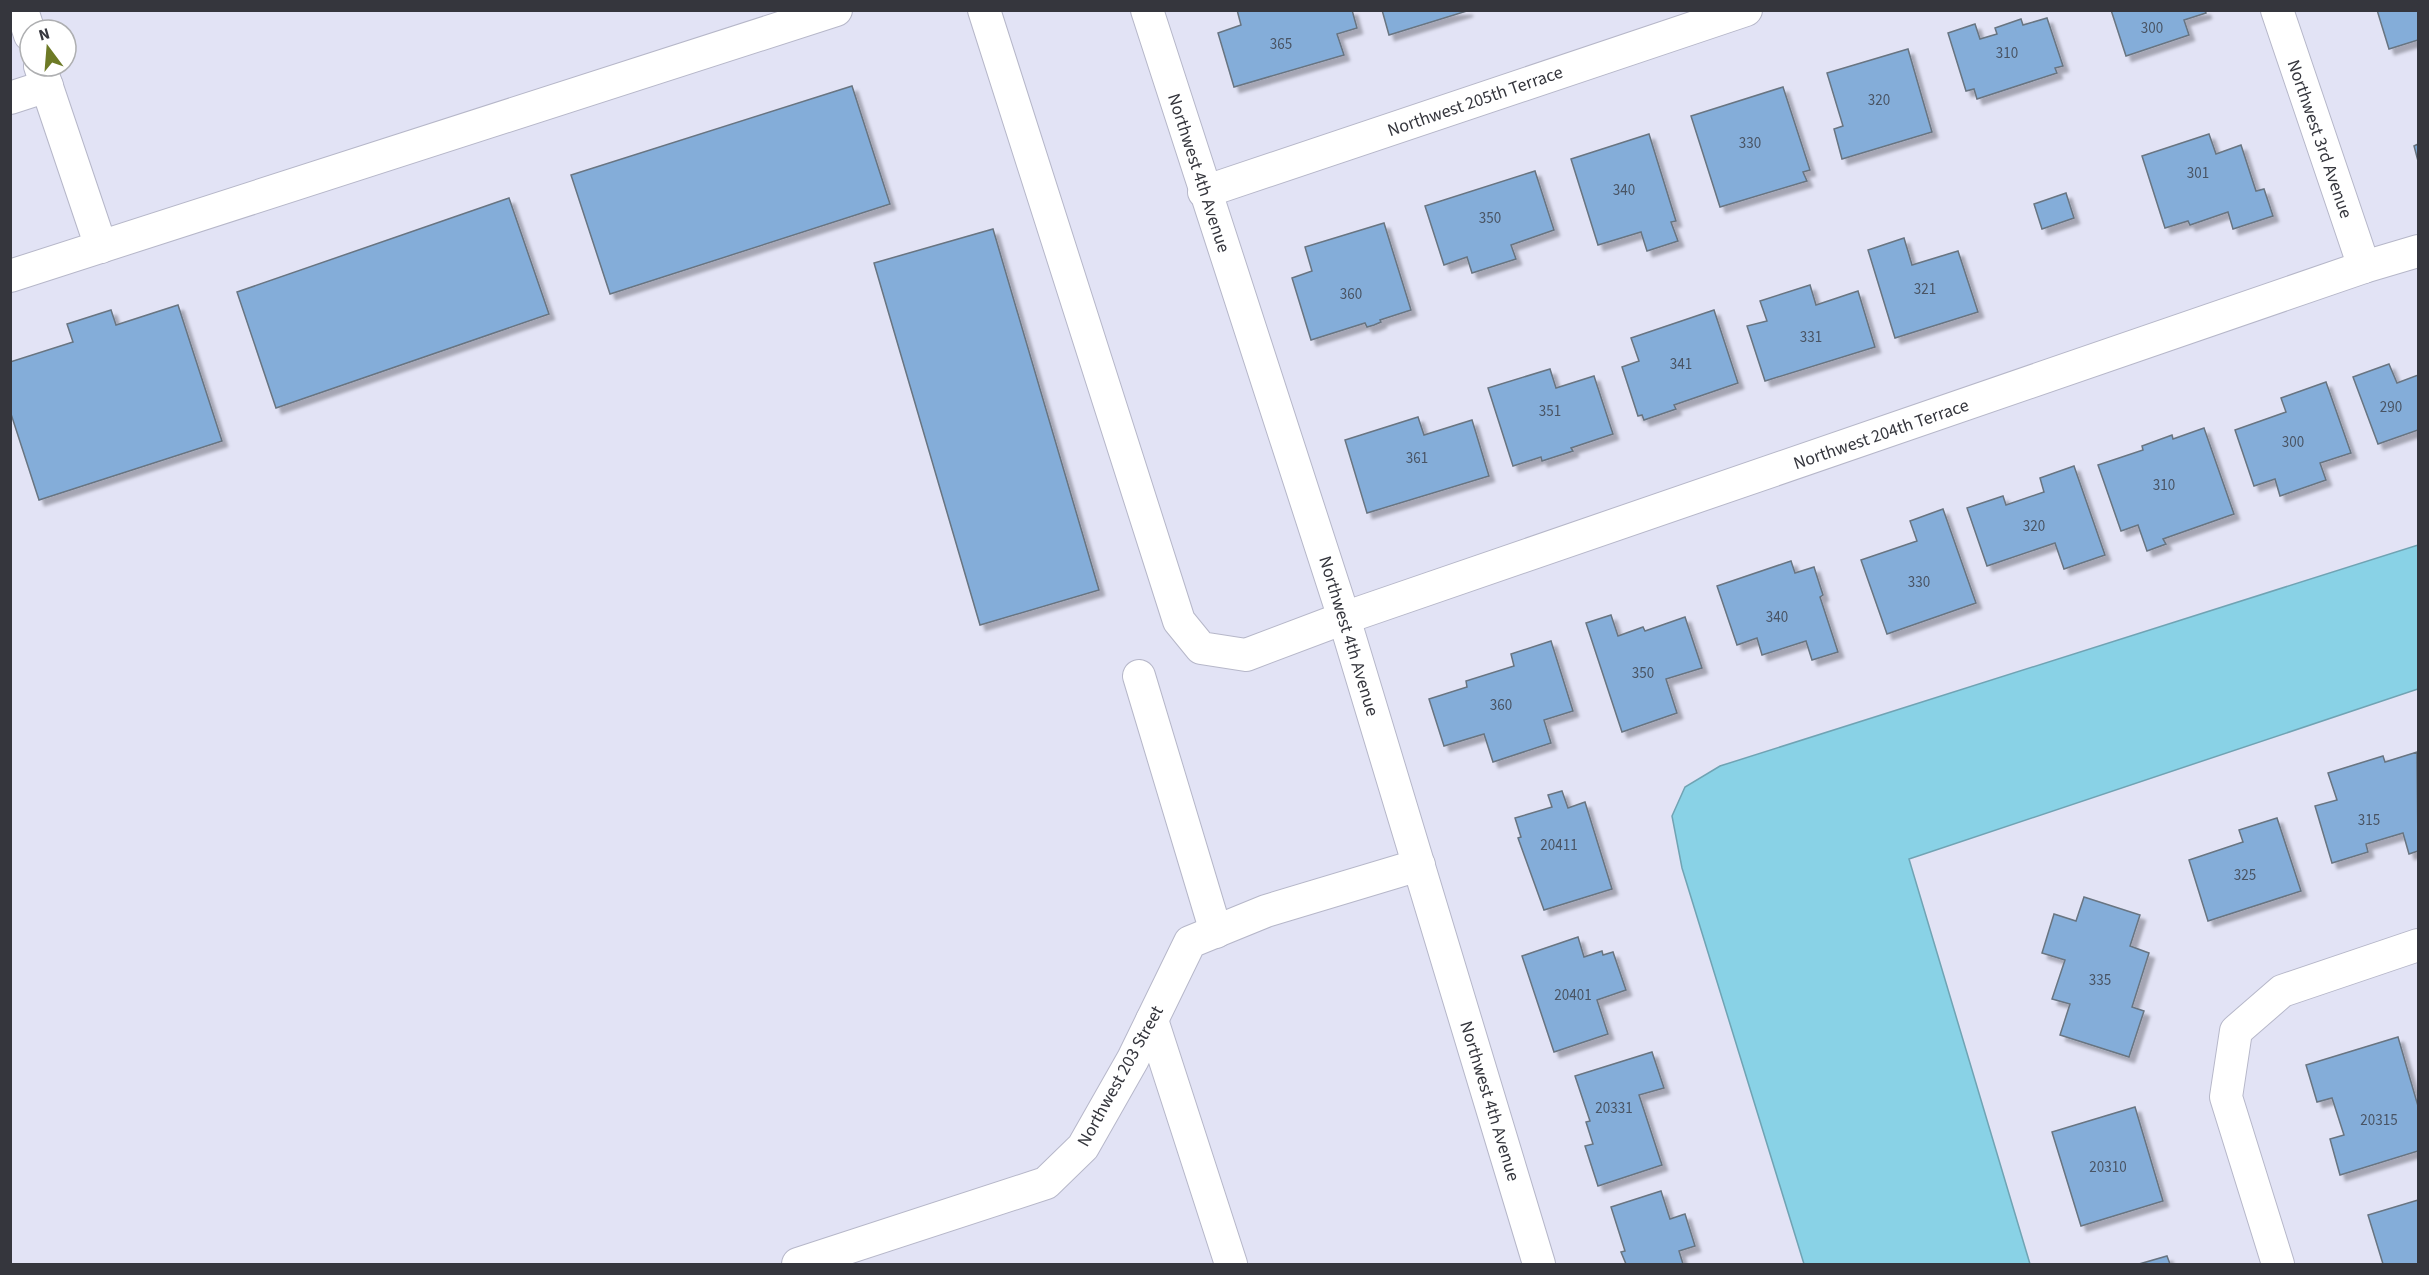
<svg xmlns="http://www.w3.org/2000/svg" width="2429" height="1275" viewBox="0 0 2429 1275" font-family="'Source Sans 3',sans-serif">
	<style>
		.water { fill: #89d2e6; stroke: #70a3b3; stroke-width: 1.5 }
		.building { fill: #84add9; stroke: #687481; stroke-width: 1.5; filter: url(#shadow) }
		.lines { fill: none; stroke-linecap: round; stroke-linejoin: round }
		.minor-casing { stroke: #b6b7c9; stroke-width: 34 }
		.minor { stroke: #fff; stroke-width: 32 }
		.labels { text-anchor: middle; stroke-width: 4.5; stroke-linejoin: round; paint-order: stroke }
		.number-label { font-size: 15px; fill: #495464 }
		.street-label { font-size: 18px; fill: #35363d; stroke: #fff }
	</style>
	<defs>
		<filter id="shadow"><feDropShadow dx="5.5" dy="5.5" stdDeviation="1.5" flood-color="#0004"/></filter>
	</defs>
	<rect width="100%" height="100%" fill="#e2e3f5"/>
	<path class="water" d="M2418,545V689L1909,859L2030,1264H1804L1682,868L1672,816L1685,787L1720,766Z"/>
	<g class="building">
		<path d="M1237,10H1352L1357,28L1337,34L1344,55L1234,87L1218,33L1241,25Z"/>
		<path d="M1382,10H1467V11L1389,35Z"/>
		<path d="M2111,10H2205L2206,13L2184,20L2189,35L2126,56Z"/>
		<path d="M2377,10H2418V40L2389,49Z"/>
		<path d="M2047,18L2063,66L2055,68L2057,73L1977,99L1974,89L1966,91L1948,33L1975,24L1980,39L1997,34L1995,28L2021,19L2023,25Z"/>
		<path d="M1908,49L1932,132L1842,159L1834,129L1843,126L1827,73Z"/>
		<path d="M852,86L890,204L610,294L571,175Z"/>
		<path d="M1783,87L1810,170L1803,172L1807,181L1720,207L1691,116Z"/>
		<path d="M1649,134L1676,221L1671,222L1678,241L1647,251L1641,232L1598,245L1571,159Z"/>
		<path d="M2209,134L2216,154L2241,145L2256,191L2264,189L2273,216L2233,229L2228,212L2190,225L2188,221L2165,228L2142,156Z"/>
		<path d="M2418,144V161L2414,146Z"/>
		<path d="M1535,171L1554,230L1511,245L1516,259L1472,273L1467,257L1444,265L1425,206Z"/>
		<path d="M2066,193L2074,218L2042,229L2034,204Z"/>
		<path d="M509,198L549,314L276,408L237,292Z"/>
		<path d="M1384,223L1411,310L1380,320L1381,322L1374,325L1367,327L1365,323L1311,340L1292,278L1312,271L1305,247Z"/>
		<path d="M993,229L1099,590L980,625L874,263Z"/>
		<path d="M1904,238L1912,265L1958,251L1978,312L1895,338L1868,250Z"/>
		<path d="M1810,285L1816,305L1858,291L1875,347L1765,381L1747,326L1767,321L1760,301Z"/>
		<path d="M178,305L222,441L39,500L10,411V362L73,342L67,324L111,310L116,325Z"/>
		<path d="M1714,310L1738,383L1674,405L1676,409L1644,420L1642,415L1638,416L1622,367L1639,361L1631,338Z"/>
		<path d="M2389,364L2397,383L2418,375V430L2378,444L2353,377Z"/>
		<path d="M1550,369L1556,388L1594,376L1613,434L1571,448L1573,451L1542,461L1541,457L1513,466L1488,388Z"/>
		<path d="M2326,382L2351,453L2320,463L2326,480L2280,496L2275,479L2254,486L2235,430L2286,412L2281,398Z"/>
		<path d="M1418,417L1424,435L1472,420L1489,476L1367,513L1345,440Z"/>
		<path d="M2204,428L2234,514L2163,539L2166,544L2147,551L2138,525L2121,531L2098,465L2143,450L2142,446L2172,435L2173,439Z"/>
		<path d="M2074,466L2105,555L2064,569L2055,543L1987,566L1967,508L2003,496L2006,505L2044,492L2040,478Z"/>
		<path d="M1943,509L1976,603L1887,634L1861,560L1917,541L1910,521Z"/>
		<path d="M1791,561L1795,573L1814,567L1823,595L1820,597L1838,652L1812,660L1806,641L1762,655L1757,638L1737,645L1717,586Z"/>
		<path d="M1611,615L1618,636L1643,627L1645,631L1685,617L1702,668L1666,679L1677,713L1622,732L1586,623Z"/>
		<path d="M1551,641L1573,711L1544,720L1551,743L1493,762L1484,734L1444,746L1429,699L1467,687L1466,681L1514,666L1511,654Z"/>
		<path d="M2417,752L2418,851L2409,854L2403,833L2366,844L2368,852L2332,863L2315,806L2337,800L2328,773L2383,756L2385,762Z"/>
		<path d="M1562,791L1568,808L1585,802L1612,889L1544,910L1518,838L1521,837L1515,818L1552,807L1548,795Z"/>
		<path d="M2277,818L2301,891L2208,921L2189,860L2243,842L2239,830Z"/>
		<path d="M2084,897L2140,915L2130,946L2149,953L2132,1007L2144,1011L2129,1057L2060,1035L2070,1004L2052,999L2065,960L2042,953L2054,914L2076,921Z"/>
		<path d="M1578,937L1584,957L1602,951L1603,955L1613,952L1626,990L1597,1000L1608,1034L1554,1052L1522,956Z"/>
		<path d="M2398,1037L2418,1106V1151L2340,1175L2330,1139L2344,1135L2332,1098L2317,1102L2306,1065Z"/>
		<path d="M1652,1052L1664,1088L1639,1095L1662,1165L1598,1186L1585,1146L1593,1144L1586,1122L1590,1121L1575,1076Z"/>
		<path d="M2135,1107L2163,1201L2081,1226L2052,1132Z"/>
		<path d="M1661,1191L1670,1219L1685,1214L1695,1246L1679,1251L1683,1264H1626L1621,1252L1625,1251L1611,1207Z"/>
		<path d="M2418,1200V1264H2383L2368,1215Z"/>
		<path d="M2167,1256L2170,1264H2139Z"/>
	</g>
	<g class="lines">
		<g class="minor-casing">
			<g id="minor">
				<path d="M22,10L30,35"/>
				<path d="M984,10L1179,621L1201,648L1246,655L1344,618L2364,267L2418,251"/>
				<path d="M1147,10L1344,618L1539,1264"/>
				<path d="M2277,10L2364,267"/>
				<path d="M40,66L101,247"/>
				<path d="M10,98L47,86"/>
				<path d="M1204,192L1746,10"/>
				<path d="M10,276L836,10"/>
				<path d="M1139,676L1216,932"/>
				<path d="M1152,1020L1231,1264"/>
				<path d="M798,1264L1046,1183L1083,1147L1133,1059L1190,942L1266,911L1419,865"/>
				<path d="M2278,1264L2226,1097L2236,1031L2282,991L2418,945"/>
			</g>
		</g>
		<use href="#minor" class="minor"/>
	</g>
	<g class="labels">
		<g class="number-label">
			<text x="2152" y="33">300</text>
			<text x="1281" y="49">365</text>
			<text x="2007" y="58">310</text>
			<text x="1879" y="105">320</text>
			<text x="1750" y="148">330</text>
			<text x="2198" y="178">301</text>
			<text x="1624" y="195">340</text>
			<text x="1490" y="223">350</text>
			<text x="1925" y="294">321</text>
			<text x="1351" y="299">360</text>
			<text x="1811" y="342">331</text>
			<text x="1681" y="369">341</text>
			<text x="2391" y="412">290</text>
			<text x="1550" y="416">351</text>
			<text x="2293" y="447">300</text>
			<text x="1417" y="463">361</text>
			<text x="2164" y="490">310</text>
			<text x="2034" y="531">320</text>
			<text x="1919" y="587">330</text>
			<text x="1777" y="622">340</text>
			<text x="1643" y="678">350</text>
			<text x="1501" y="710">360</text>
			<text x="2369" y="825">315</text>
			<text x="1559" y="850">20411</text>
			<text x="2245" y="880">325</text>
			<text x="2100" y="985">335</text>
			<text x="1573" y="1000">20401</text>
			<text x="1614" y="1113">20331</text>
			<text x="2379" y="1125">20315</text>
			<text x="2108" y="1172">20310</text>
		</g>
		<g class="street-label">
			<text transform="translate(1475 101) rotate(-19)" y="6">Northwest 205th Terrace</text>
			<text transform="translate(2320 139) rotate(71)" y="6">Northwest 3rd Avenue</text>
			<text transform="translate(1199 173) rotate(72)" y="6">Northwest 4th Avenue</text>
			<text transform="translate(1881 434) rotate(-19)" y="6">Northwest 204th Terrace</text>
			<text transform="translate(1349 636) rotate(73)" y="6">Northwest 4th Avenue</text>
			<text transform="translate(1120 1076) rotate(-61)" y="6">Northwest 203 Street</text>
			<text transform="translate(1490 1101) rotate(73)" y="6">Northwest 4th Avenue</text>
		</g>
	</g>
	<rect width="2429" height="1275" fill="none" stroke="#35363d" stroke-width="24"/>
	<g transform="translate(48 48) rotate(344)"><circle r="28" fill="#ffffff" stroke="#aeafb1" stroke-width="1.5"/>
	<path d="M0-4.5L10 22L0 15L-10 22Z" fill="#6d7a26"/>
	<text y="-9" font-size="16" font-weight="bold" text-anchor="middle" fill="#35363d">N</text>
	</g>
</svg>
